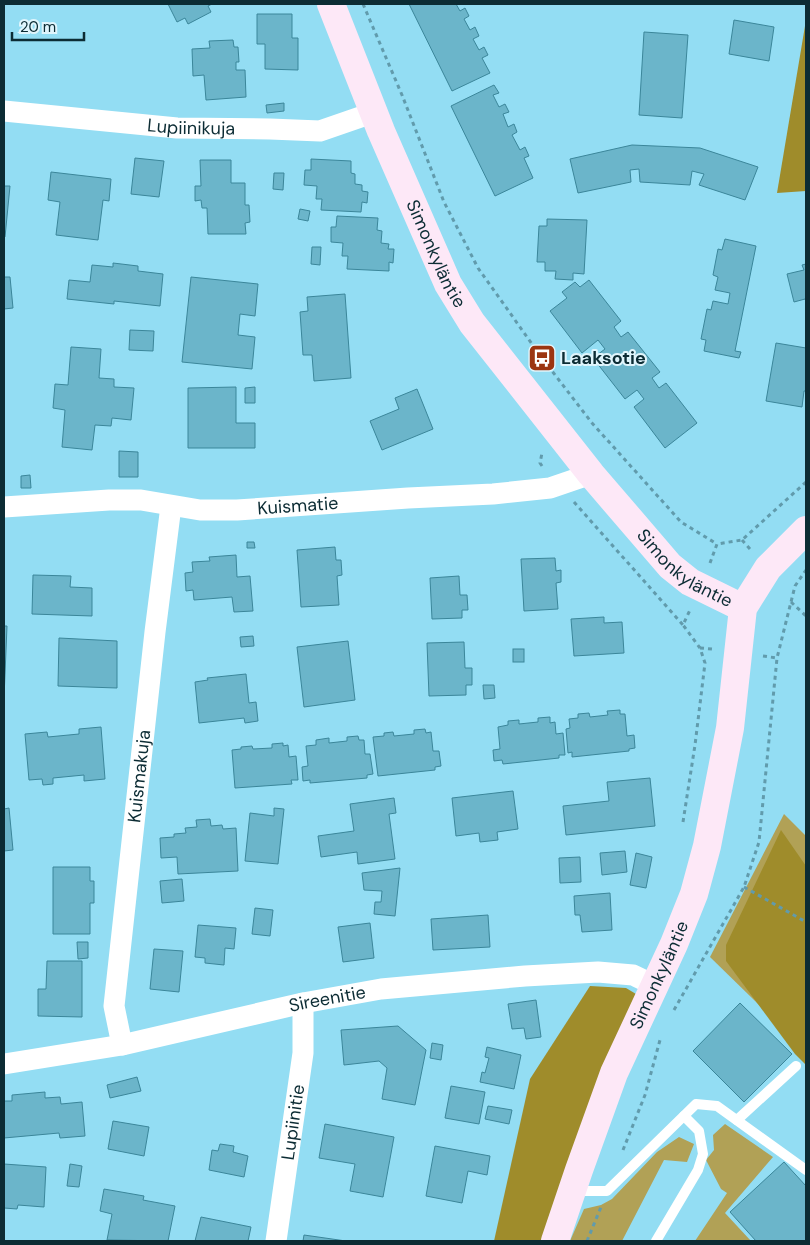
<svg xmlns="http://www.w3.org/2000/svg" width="810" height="1245" viewBox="0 0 810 1245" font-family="'DM Sans',sans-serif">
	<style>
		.green { fill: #b1a156 }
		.forest { fill: #9f8c2b }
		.building { fill: #6bb5ca; stroke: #3b869a }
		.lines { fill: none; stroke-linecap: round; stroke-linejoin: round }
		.path { stroke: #619bac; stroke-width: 3; stroke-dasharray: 4 4; stroke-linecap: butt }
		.service { stroke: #fff; stroke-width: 10 }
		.minor { stroke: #fff; stroke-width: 21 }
		.secondary { stroke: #fde8f7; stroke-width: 28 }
		.labels { text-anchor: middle; stroke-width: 4; stroke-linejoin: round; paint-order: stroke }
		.street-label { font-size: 18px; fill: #0c2c34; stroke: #e0f5fc }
		.poi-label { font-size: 18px; font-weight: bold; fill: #0c2c34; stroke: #e0f5fc; text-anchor: start }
	</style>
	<rect width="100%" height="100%" fill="#93ddf3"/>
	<g class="green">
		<path d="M784,814L806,836V1051L710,957Z"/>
		<path d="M725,1124L773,1157L725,1213L751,1241H695L727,1193L721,1189L706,1160L714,1150L713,1135Z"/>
		<path d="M679,1137L694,1144L687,1162L664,1160L622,1241H570L584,1209L601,1205L612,1199L657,1152Z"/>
	</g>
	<g class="forest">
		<path d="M806,20V191L777,193Z"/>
		<path d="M781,830L806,866V1065L795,1054L726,961V945Z"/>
		<path d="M590,986L626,988L636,994L545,1241H494L530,1079Z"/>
	</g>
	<g class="building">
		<path d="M168,4H212L208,6L211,12L188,24L185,18L177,22Z"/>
		<path d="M409,4H456L460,11L465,8L469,16L464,19L470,30L475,27L479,36L473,39L479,50L484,47L488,55L482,58L490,73L452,91Z"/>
		<path d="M257,14H292V38H298V70L265,69V44H257Z"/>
		<path d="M734,20L774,27L769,61L729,54Z"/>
		<path d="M644,32L688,35L682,118L639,115Z"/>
		<path d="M233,40L234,47H238L239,62H236V70H245L246,97L206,100L204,75L193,76L192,49L210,48L209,41Z"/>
		<path d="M494,85L499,93L493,95L499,107L505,104L509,112L503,114L508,127L514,124L517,132L512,135L520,150L525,147L529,156L524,158L533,178L495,196L451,106Z"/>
		<path d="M284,103V111L267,113L266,105Z"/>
		<path d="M632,145L700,148L758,167L745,200L699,185L704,174L692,171L690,185L640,182L639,169L630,170L631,182L578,193L570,159Z"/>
		<path d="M135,158L164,161L159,197L131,194Z"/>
		<path d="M311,159L351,161V173L355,174V184L362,185V191L368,192L367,203L362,202L361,212L321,210L322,199H316L317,186L304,185L305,170H311Z"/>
		<path d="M200,160H231V183H245V205H249L250,222L245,223L246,234H208L207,208H202L201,200L195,201V186H201Z"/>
		<path d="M51,172L111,179L109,201L103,200L98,240L56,235L60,202L48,200Z"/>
		<path d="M274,173H284L283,190L273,189Z"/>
		<path d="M4,186H10L5,237L4,236Z"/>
		<path d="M300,209L310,211L308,221L298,219Z"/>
		<path d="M337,216L378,218L377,230L382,231L381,243L389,244L388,249H394L393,263L389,262V271L347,269L348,256H342L343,243L331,242V227H336Z"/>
		<path d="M547,219L587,220L584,274L573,273V280L555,279L556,271H545V262H537L539,226H547Z"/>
		<path d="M725,239L756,246L735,351L741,352L739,358L704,351L706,340L701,339L707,309L711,310L713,301L728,304L730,293L715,290L718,277L713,275L718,249L722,250Z"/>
		<path d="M312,247H321L320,265L311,264Z"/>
		<path d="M113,263L138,266V271L163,274L160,306L114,301V304L67,299L69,280L90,282L92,265L113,267Z"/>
		<path d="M806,264V302L805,299L794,302L787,274L804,270L802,265Z"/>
		<path d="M4,277H10L13,308L4,309Z"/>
		<path d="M191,277L258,284L255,316L240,314L238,335L255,337L252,369L182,362Z"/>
		<path d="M589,280L621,321L614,327L621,337L628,332L660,372L652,378L659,388L666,383L697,423L665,448L634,407L644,399L637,390L625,399L593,358L605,349L598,340L582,353L550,311L567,298L562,292L575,282L580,287Z"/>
		<path d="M345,294L351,378L314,381L312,355H303L300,312L308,311L307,297Z"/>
		<path d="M130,330L154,331L153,351L129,350Z"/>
		<path d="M776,343L806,348V391H804L802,407L766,401Z"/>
		<path d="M71,347L101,349L99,378L114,379V387L134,388L131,420L112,418L111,426L95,425L92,450L62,447L65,410L53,408L55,384L68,385Z"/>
		<path d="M236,387V423H255V448H188V388Z"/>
		<path d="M255,387V403H245V388Z"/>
		<path d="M417,389L433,429L382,450L370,421L399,409L395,398Z"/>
		<path d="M119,451L138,452V477H119Z"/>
		<path d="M30,475L31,488H21V476Z"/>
		<path d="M247,542H254L255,548H247Z"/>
		<path d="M335,547L336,560H341L342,575L337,576L339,605L301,607L297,550Z"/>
		<path d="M236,555L237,577L250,576L253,611L234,612L232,597L194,600L193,590L186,591L185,573L193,572L192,562L210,561L209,557Z"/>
		<path d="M555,558L556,571L561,570V582L556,583L558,609L524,611L521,559Z"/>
		<path d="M33,575L71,576L70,587L92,588V616L32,614Z"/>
		<path d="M459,576L460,595H467L468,610H462V618L432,619L430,578Z"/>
		<path d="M604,617V623L622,622L624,653L574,656L571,619Z"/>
		<path d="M4,626H7L4,698Z"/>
		<path d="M253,636L254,646L241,647L240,637Z"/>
		<path d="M59,638L117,641V688L58,686Z"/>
		<path d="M348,641L355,700L304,707L297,647Z"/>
		<path d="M464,642L465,668H472V685H466V695L429,696L427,643Z"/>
		<rect x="513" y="649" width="11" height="13"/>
		<path d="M246,674L249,703L256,702L258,721L245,723L244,718L199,723L195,682L208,680L207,678Z"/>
		<path d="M483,685H494L495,698L484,699Z"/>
		<path d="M620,710V714H625L627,736L634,735L635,748L629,749V751L572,757V752L568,753L566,729L570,728L569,719L578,718V714L589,713L590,717L608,715L607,711Z"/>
		<path d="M550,717V723L555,722L556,734L563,733L565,755H559V758L503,764L502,760L494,761L493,750L500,749L498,727L508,725V721L519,720V724L538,722V718Z"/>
		<path d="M101,727L105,779L84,781V775L53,778V784L43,785L42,779L29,780L25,734L47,732L48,737L79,734V729Z"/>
		<path d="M425,729L426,733L431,732L433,751H439L441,766L435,767V770L378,776L373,737L384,736V733L393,732L394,736L414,734V730Z"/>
		<path d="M358,736L359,740H364L365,754H370L373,774L367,775V778L310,783V780L303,781L302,767L308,766L306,746L316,745V740L329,738V743L347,741V737Z"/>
		<path d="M283,743V746L288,745L289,757L296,756L298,780H291L292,784L235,788L232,750L241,749V747L252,746L253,749L272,748V744Z"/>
		<path d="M650,778L655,826L566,835L563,806L609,801L607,782Z"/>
		<path d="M513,791L518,829L497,832L498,840L480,842L479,833L456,836L452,798Z"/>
		<path d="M394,798L396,813L389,814L395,859L358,864L357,852L321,857L318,836L354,831L350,804Z"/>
		<path d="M9,808L13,850L4,851V809Z"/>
		<path d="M274,808L284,809L278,864L245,861L250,813L274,816Z"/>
		<path d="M210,819L211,826L222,825L223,829L236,828L238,871L178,874L177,857L161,858L160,838L174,837V834L186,833L185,828L197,827L196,820Z"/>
		<path d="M625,851L627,872L602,875L600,853Z"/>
		<path d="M636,853L652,857L646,888L630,885Z"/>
		<path d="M580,857L581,882L560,883L559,858Z"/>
		<path d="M53,867H90V881H94V903H90V934H53Z"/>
		<path d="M400,868L395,916L374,914L375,902H381L382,891L364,890L362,873Z"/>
		<path d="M182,879L184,901L162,903L160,881Z"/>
		<path d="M610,893L612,930L582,932L580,915H575L574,896Z"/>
		<path d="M255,908L273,910L270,936L252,934Z"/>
		<path d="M488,915L490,947L433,950L431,919Z"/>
		<path d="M370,923L374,958L343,962L338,927Z"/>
		<path d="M198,925L236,928L234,949L225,948L224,965L205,963V958L195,957Z"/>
		<path d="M77,942H88V958L78,959Z"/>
		<path d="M154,949L183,951L179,992L150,989Z"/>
		<path d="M47,961H82V1017L38,1016V989H46Z"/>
		<path d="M536,1000L541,1037L526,1039L524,1028L512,1029L508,1004Z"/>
		<path d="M740,1003L792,1054L744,1102L693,1051Z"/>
		<path d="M398,1026L426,1050L415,1105L382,1099L387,1068L379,1061L344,1065L341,1030Z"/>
		<path d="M432,1043L443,1045L441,1060L430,1058Z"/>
		<path d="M487,1047L521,1055L514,1089L480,1082L482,1072L485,1073L489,1058L485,1057Z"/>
		<path d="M137,1077L141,1091L110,1098L107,1085Z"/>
		<path d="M451,1086L485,1092L479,1124L445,1118Z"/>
		<path d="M45,1092V1098L60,1097L61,1104L82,1102L85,1136L60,1138L59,1133L4,1138V1101H12V1095Z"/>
		<path d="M488,1106L512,1110L509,1124L485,1119Z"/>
		<path d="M113,1121L149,1127L144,1156L108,1149Z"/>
		<path d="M325,1124L394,1137L383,1197L350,1191L355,1164L319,1158Z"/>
		<path d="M220,1144L234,1146L233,1152L248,1156L244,1177L209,1170L212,1150L218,1151Z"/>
		<path d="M435,1146L490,1156L487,1175L468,1171L462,1203L426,1196Z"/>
		<path d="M784,1162L806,1186V1241H756L730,1212Z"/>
		<path d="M4,1164L46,1167L44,1207L18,1205L17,1209L4,1208Z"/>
		<path d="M70,1164L82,1166L79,1187L67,1186Z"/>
		<path d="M104,1189L144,1196L143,1200L175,1206L168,1241L107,1240L112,1214L100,1211Z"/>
		<path d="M201,1217L251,1227L248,1241H195Z"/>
		<path d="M304,1235L346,1241H303Z"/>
	</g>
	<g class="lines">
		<g class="path">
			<path d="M363,4L402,95L444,202L478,268L542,358L592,423L681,522L717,544"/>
			<path d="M542,466L540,463L542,453"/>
			<path d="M574,502L683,625"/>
			<path d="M742,540L750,549"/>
			<path d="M710,563L717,544L742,540L806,482"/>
			<path d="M791,602L806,616"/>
			<path d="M700,648L712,649"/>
			<path d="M763,656L777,658"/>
			<path d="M683,822L695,745L705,663L700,648L683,625L690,610"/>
			<path d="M744,887L806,922"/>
			<path d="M674,1010L744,887L759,842L777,658L795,586L806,570"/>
			<path d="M623,1150L645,1095L660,1040"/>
			<path d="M587,1241L601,1207"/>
		</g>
		<g class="service">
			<path d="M737,1120L796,1066"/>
			<path d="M573,1191H607L696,1104L717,1106L806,1170"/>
			<path d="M656,1241L698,1170L703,1154L699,1131L684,1116"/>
		</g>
		<g class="minor">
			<path id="s1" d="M4,111L177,128L270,129L320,131L375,112"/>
			<path id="s2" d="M4,507L109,500H141L200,510H237L408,498L493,494L550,488L591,474"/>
			<path id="s3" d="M122,1045L114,1006L155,632L171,506"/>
			<path id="s4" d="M4,1064L122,1045L303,1003L381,989L525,976L598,972L633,975L654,985"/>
			<path id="s5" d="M276,1241L303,1053V1003"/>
		</g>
		<g class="secondary">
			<path id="s6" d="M331,4L381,131L448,284L472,323L591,474L670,566L690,582L743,608"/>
			<path id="s7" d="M555,1241L579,1170L614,1073L674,944L694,894L707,846L730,728L743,608L768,568L806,530"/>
		</g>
	</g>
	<defs>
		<g id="bus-square" transform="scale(1.4375)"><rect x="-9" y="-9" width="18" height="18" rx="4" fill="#9c3511" stroke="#e0f5fc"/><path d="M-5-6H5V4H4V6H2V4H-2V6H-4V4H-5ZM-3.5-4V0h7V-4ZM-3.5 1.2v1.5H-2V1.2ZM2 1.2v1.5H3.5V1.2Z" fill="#fff"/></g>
	</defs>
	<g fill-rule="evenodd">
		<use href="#bus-square" x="542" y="358"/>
	</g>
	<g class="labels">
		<g class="street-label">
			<text dy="6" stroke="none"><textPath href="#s1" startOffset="188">Lupiinikuja</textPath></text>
			<text dy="6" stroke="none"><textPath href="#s6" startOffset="271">Simonkyläntie</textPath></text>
			<text dy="6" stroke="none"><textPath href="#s2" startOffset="295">Kuismatie</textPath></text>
			<text dy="6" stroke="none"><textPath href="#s6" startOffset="676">Simonkyläntie</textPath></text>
			<text dy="6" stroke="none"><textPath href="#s3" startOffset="271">Kuismakuja</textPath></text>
			<text dy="6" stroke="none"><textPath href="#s7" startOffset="286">Simonkyläntie</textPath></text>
			<text dy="6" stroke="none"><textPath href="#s4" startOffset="330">Sireenitie</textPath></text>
			<text dy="6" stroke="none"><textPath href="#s5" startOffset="120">Lupiinitie</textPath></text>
		</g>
		<g class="poi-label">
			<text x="561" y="364">Laaksotie</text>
		</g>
	</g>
	<rect width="810" height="1245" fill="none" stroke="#0c2c34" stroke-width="10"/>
	<path d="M12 32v8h72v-8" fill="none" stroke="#0c2c34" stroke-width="2.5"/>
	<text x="20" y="32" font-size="15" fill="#0c2c34" stroke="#e0f5fc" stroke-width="4" paint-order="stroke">20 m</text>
</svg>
